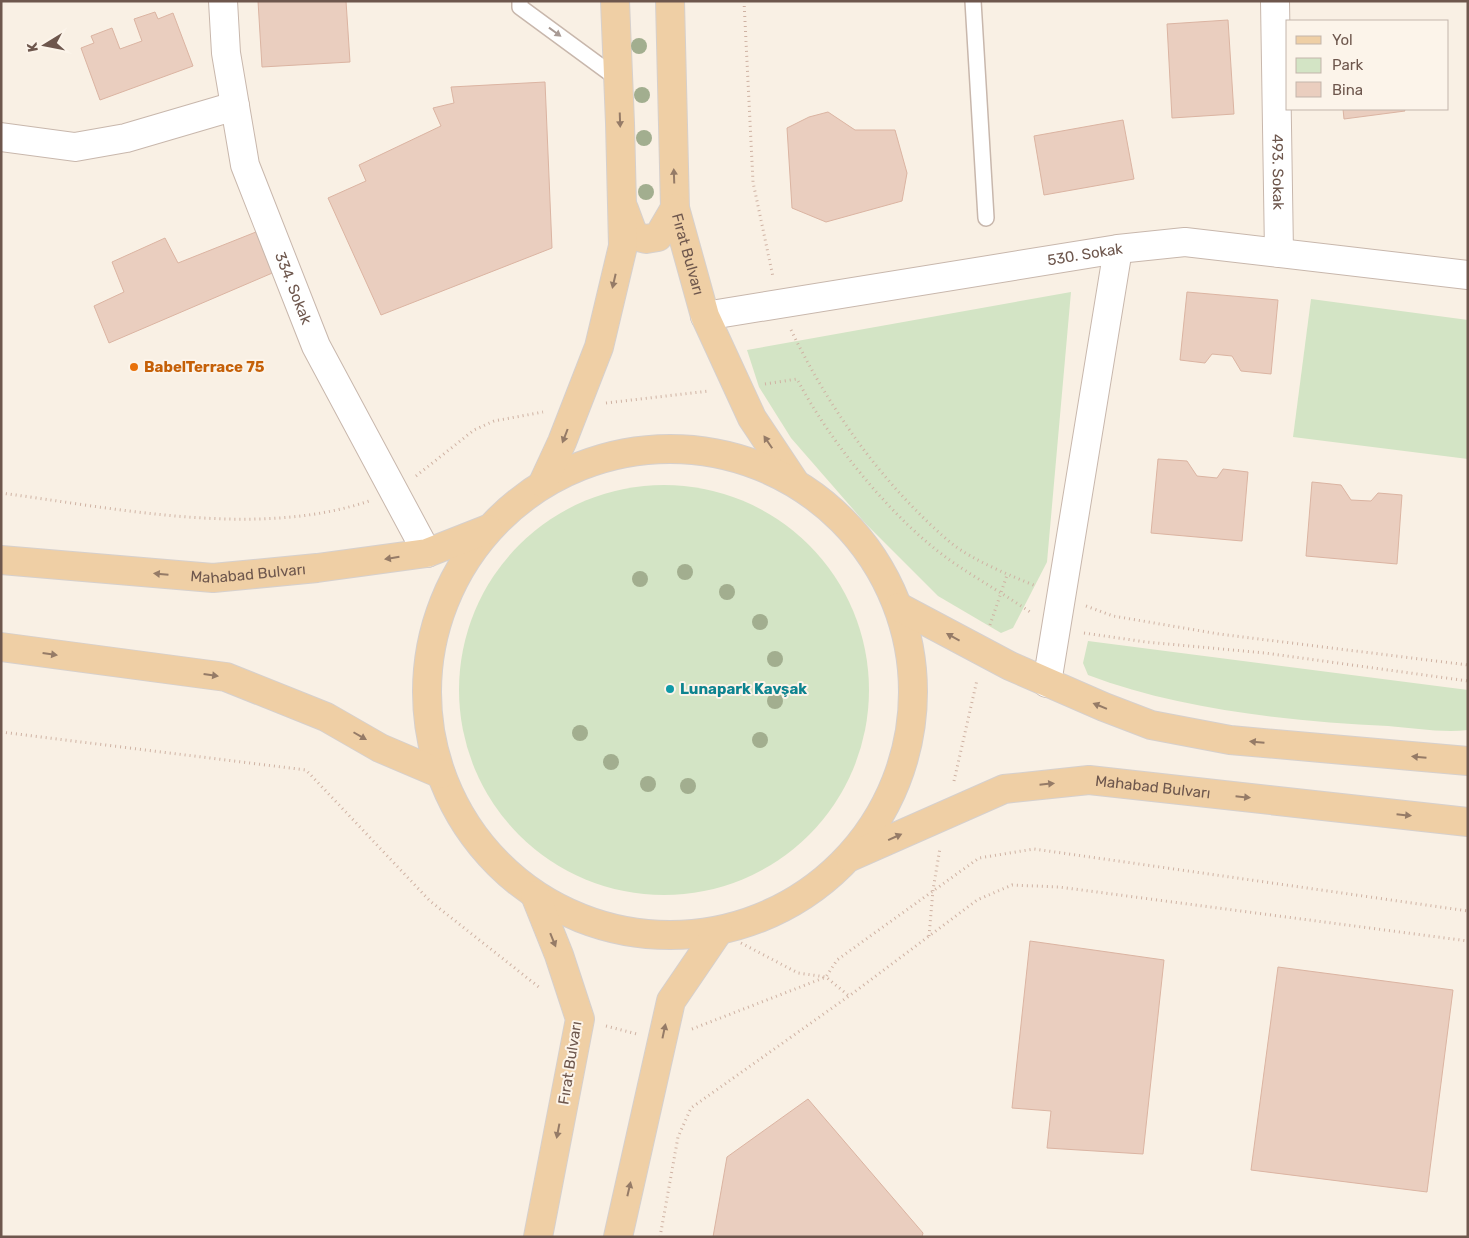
<svg xmlns="http://www.w3.org/2000/svg" width="1469" height="1238" viewBox="0 0 1469 1238" font-family="Rubik,sans-serif">
	<style>
		.green { fill: #d3e4c5 }
		.building { fill: #eacebf; stroke: #dbb4a2 }
		.lines { fill: none; stroke-linecap: round; stroke-linejoin: round }
		.lane-casing { stroke: #c8b7ac; stroke-width: 18 }
		.street-casing { stroke: #c8b7ac; stroke-width: 30 }
		.primary-casing { stroke: #d6d0cd; stroke-width: 30 }
		.path { stroke: #cfb2a3; stroke-width: 3; stroke-dasharray: 1 4; stroke-linecap: butt }
		.lane { stroke: #fff; stroke-width: 15 }
		.street { stroke: #fff; stroke-width: 28 }
		.primary { stroke: #efcfa5; stroke-width: 28 }
		.tree { fill: #a2ae8f }
		.oneway { fill: #a89a94 }
		.oneway2 { fill: #957b67 }
		.food-dot { fill: #e8710a; stroke: #fcf4ea; stroke-width: 2 }
		.culture-dot { fill: #0f9aa8; stroke: #fcf4ea; stroke-width: 2 }
		.labels { text-anchor: middle; stroke-width: 4; stroke-linejoin: round; paint-order: stroke }
		.street-label { font-size: 15px; fill: #6e574d; stroke: #fcf4ea }
		.food-label { font-size: 15px; font-weight: bold; fill: #c56008; stroke: #fcf4ea; text-anchor: start }
		.culture-label { font-size: 15px; font-weight: bold; fill: #0d838f; stroke: #fcf4ea; text-anchor: start }
	</style>
	<rect width="100%" height="100%" fill="#f9f0e4"/>
	<g class="green">
		<path d="M1071,292L1047,562L1013,628L1001,633L938,596L866,524L791,438L759,387L747,350Z"/>
		<path d="M1311,299L1468,320V459L1293,437Z"/>
		<circle cx="664" cy="690" r="205"/>
		<path d="M1088,641L1468,690V730C1442,733 1414,728 1388,726C1290,721 1180,710 1088,675L1083,663Z"/>
	</g>
	<g class="building">
		<path d="M258,1H346L350,62L262,67Z"/>
		<path d="M155,12L158,19L173,13L193,66L100,100L81,48L94,43L91,36L112,28L120,49L142,41L134,19Z"/>
		<path d="M1228,20L1234,114L1172,118L1167,24Z"/>
		<path d="M545,82L552,248L381,315L328,198L366,181L359,165L441,126L433,108L454,103L451,87Z"/>
		<path d="M1343,109H1404L1405,111L1344,119Z"/>
		<path d="M828,112L855,130H895L907,173L902,201L826,222L792,208L787,128L809,117Z"/>
		<path d="M1123,120L1134,179L1044,195L1034,136Z"/>
		<path d="M261,230L277,271L109,343L94,306L124,292L112,262L165,238L178,263Z"/>
		<path d="M1187,292L1278,300L1271,374L1241,371L1232,356L1212,354L1205,363L1180,360Z"/>
		<path d="M1158,459L1187,461L1197,476L1217,478L1223,469L1248,472L1242,541L1151,533Z"/>
		<path d="M1312,482L1341,485L1351,500L1371,501L1378,493L1402,495L1397,564L1306,556Z"/>
		<path d="M1030,941L1164,960L1143,1154L1047,1148L1051,1111L1012,1108Z"/>
		<path d="M1278,967L1453,990L1427,1192L1251,1170Z"/>
		<path d="M808,1099L923,1233L922,1237H713L727,1157Z"/>
	</g>
	<g class="lines">
		<g class="lane-casing">
			<g id="lane">
				<path d="M520,1V7L618,79"/>
				<path d="M973,1L986,218"/>
			</g>
		</g>
		<g class="street-casing">
			<g id="street">
				<path id="s1" d="M223,1L226,53L245,165L316,346L427,553"/>
				<path id="s2" d="M1275,1L1279,253"/>
				<path d="M1,137L75,147L126,138L235,106"/>
				<path id="s3" d="M705,316L1118,249L1185,242L1468,275"/>
				<path d="M1047,683L1118,249"/>
			</g>
		</g>
		<g class="primary-casing">
			<g id="primary">
				<path id="s4" d="M670,1L675,208L705,316L752,418L794,481"/>
				<path d="M624,209L634,236L646,239L658,237L675,208"/>
				<circle cx="670" cy="692" r="243"/>
				<path d="M543,483L562,442L599,347L623,246L620,123L615,1"/>
				<path id="s5" d="M1,560L213,578L317,568L427,553L488,529"/>
				<path d="M899,607L1010,666L1104,707L1151,725L1230,740L1468,761"/>
				<path d="M1,647L226,677L326,717L380,748L441,774"/>
				<path id="s6" d="M850,857L1004,789L1089,780L1468,822"/>
				<path d="M535,895L559,955L580,1019L538,1237"/>
				<path d="M618,1237L671,1001L718,932"/>
			</g>
		</g>
		<g class="path">
			<path d="M744,1L753,182L773,277"/>
			<path d="M791,330C830,410 883,485 951,543C972,560 1011,576 1036,586"/>
			<path d="M765,384L797,379C830,442 893,520 951,561C977,579 1004,594 1030,612"/>
			<path d="M606,403L709,391"/>
			<path d="M416,476L474,430L494,421L543,412"/>
			<path d="M1,493C116,508 257,539 369,501"/>
			<path d="M1086,606L1113,616L1219,634L1468,665"/>
			<path d="M990,625L1007,575"/>
			<path d="M1084,633L1146,642L1265,653L1468,681"/>
			<path d="M1,732L306,770L430,901L540,988"/>
			<path d="M954,781L977,680"/>
			<path d="M929,936L933,890L940,848"/>
			<path d="M741,943L798,973L826,977L849,996"/>
			<path d="M606,1026L637,1034"/>
			<path d="M692,1029L826,977L837,960L979,858L1034,849L1468,911"/>
			<path d="M660,1237L678,1137L691,1108L849,996L977,900L1012,885L1059,887L1468,941"/>
		</g>
		<use href="#lane" class="lane"/>
		<use href="#street" class="street"/>
		<use href="#primary" class="primary"/>
	</g>
	<g class="tree">
		<circle cx="639" cy="46" r="8"/>
		<circle cx="642" cy="95" r="8"/>
		<circle cx="644" cy="138" r="8"/>
		<circle cx="646" cy="192" r="8"/>
		<circle cx="685" cy="572" r="8"/>
		<circle cx="640" cy="579" r="8"/>
		<circle cx="727" cy="592" r="8"/>
		<circle cx="760" cy="622" r="8"/>
		<circle cx="775" cy="659" r="8"/>
		<circle cx="775" cy="701" r="8"/>
		<circle cx="580" cy="733" r="8"/>
		<circle cx="760" cy="740" r="8"/>
		<circle cx="611" cy="762" r="8"/>
		<circle cx="648" cy="784" r="8"/>
		<circle cx="688" cy="786" r="8"/>
	</g>
	<defs><path id="oneway-solid" d="M-6-.8H1V-3.2L6.5 0L1 3.2V.8H-6Z" transform="scale(1.25)"/></defs>
	<use class="oneway" href="#oneway-solid" transform="translate(555 32) rotate(36)"/>
	<g class="oneway2">
		<use href="#oneway-solid" transform="translate(620 120) rotate(88)"/>
		<use href="#oneway-solid" transform="translate(674 176) rotate(-92)"/>
		<use href="#oneway-solid" transform="translate(614 281) rotate(103)"/>
		<use href="#oneway-solid" transform="translate(565 436) rotate(111)"/>
		<use href="#oneway-solid" transform="translate(768 442) rotate(-124)"/>
		<use href="#oneway-solid" transform="translate(392 558) rotate(171)"/>
		<use href="#oneway-solid" transform="translate(161 574) rotate(-175)"/>
		<use href="#oneway-solid" transform="translate(953 637) rotate(-151)"/>
		<use href="#oneway-solid" transform="translate(50 654) rotate(8)"/>
		<use href="#oneway-solid" transform="translate(211 675) rotate(8)"/>
		<use href="#oneway-solid" transform="translate(1100 706) rotate(-158)"/>
		<use href="#oneway-solid" transform="translate(360 736) rotate(30)"/>
		<use href="#oneway-solid" transform="translate(1257 742) rotate(-175)"/>
		<use href="#oneway-solid" transform="translate(1419 757) rotate(-175)"/>
		<use href="#oneway-solid" transform="translate(1047 784) rotate(-6)"/>
		<use href="#oneway-solid" transform="translate(1243 797) rotate(6)"/>
		<use href="#oneway-solid" transform="translate(1404 815) rotate(6)"/>
		<use href="#oneway-solid" transform="translate(895 837) rotate(-24)"/>
		<use href="#oneway-solid" transform="translate(553 940) rotate(68)"/>
		<use href="#oneway-solid" transform="translate(664 1031) rotate(-78)"/>
		<use href="#oneway-solid" transform="translate(558 1131) rotate(101)"/>
		<use href="#oneway-solid" transform="translate(629 1189) rotate(-77)"/>
	</g>
	<circle class="food-dot" cx="134" cy="367" r="5"/>
	<circle class="culture-dot" cx="670" cy="689" r="5"/>
	<g class="labels">
		<g class="street-label">
			<text dy="5" stroke="none"><textPath href="#s2" startOffset="171">493. Sokak</textPath></text>
			<text dy="5" stroke="none"><textPath href="#s4" startOffset="255">Fırat Bulvarı</textPath></text>
			<text dy="5" stroke="none"><textPath href="#s3" startOffset="385">530. Sokak</textPath></text>
			<text dy="5" stroke="none"><textPath href="#s1" startOffset="298">334. Sokak</textPath></text>
			<text dy="5" stroke="none"><textPath href="#s5" startOffset="248">Mahabad Bulvarı</textPath></text>
			<text dy="5" stroke="none"><textPath href="#s6" startOffset="318">Mahabad Bulvarı</textPath></text>
			<text transform="translate(570 1063) rotate(-81)" y="5">Fırat Bulvarı</text>
		</g>
		<g class="food-label">
			<text x="144" y="372">BabelTerrace 75</text>
		</g>
		<g class="culture-label">
			<text x="680" y="694">Lunapark Kavşak</text>
		</g>
	</g>
	<rect width="1469" height="1238" fill="none" stroke="#6e574d" stroke-width="5"/>
	<rect x="1286" y="20" width="162" height="90" fill="#fcf4ea" stroke="#c3b5ab"/>
	<rect x="1296" y="36" width="25" height="8" fill="#efcfa5" stroke="#c3b5ab"/>
	<text x="1332" y="45" font-size="15" fill="#6e574d">Yol</text>
	<rect x="1296" y="58" width="25" height="15" fill="#d3e4c5" stroke="#c3b5ab"/>
	<text x="1332" y="70" font-size="15" fill="#6e574d">Park</text>
	<rect x="1296" y="82" width="25" height="15" fill="#eacebf" stroke="#c3b5ab"/>
	<text x="1332" y="95" font-size="15" fill="#6e574d">Bina</text>
	<g transform="translate(45 45) rotate(260)" stroke="#fcf4ea" stroke-width="4" paint-order="stroke">
	<path d="M0-4L9 19L0 12L-9 19Z" fill="#6e574d"/>
	<text y="-8" font-size="14" font-weight="bold" text-anchor="middle" fill="#6e574d">K</text>
	</g>
</svg>
